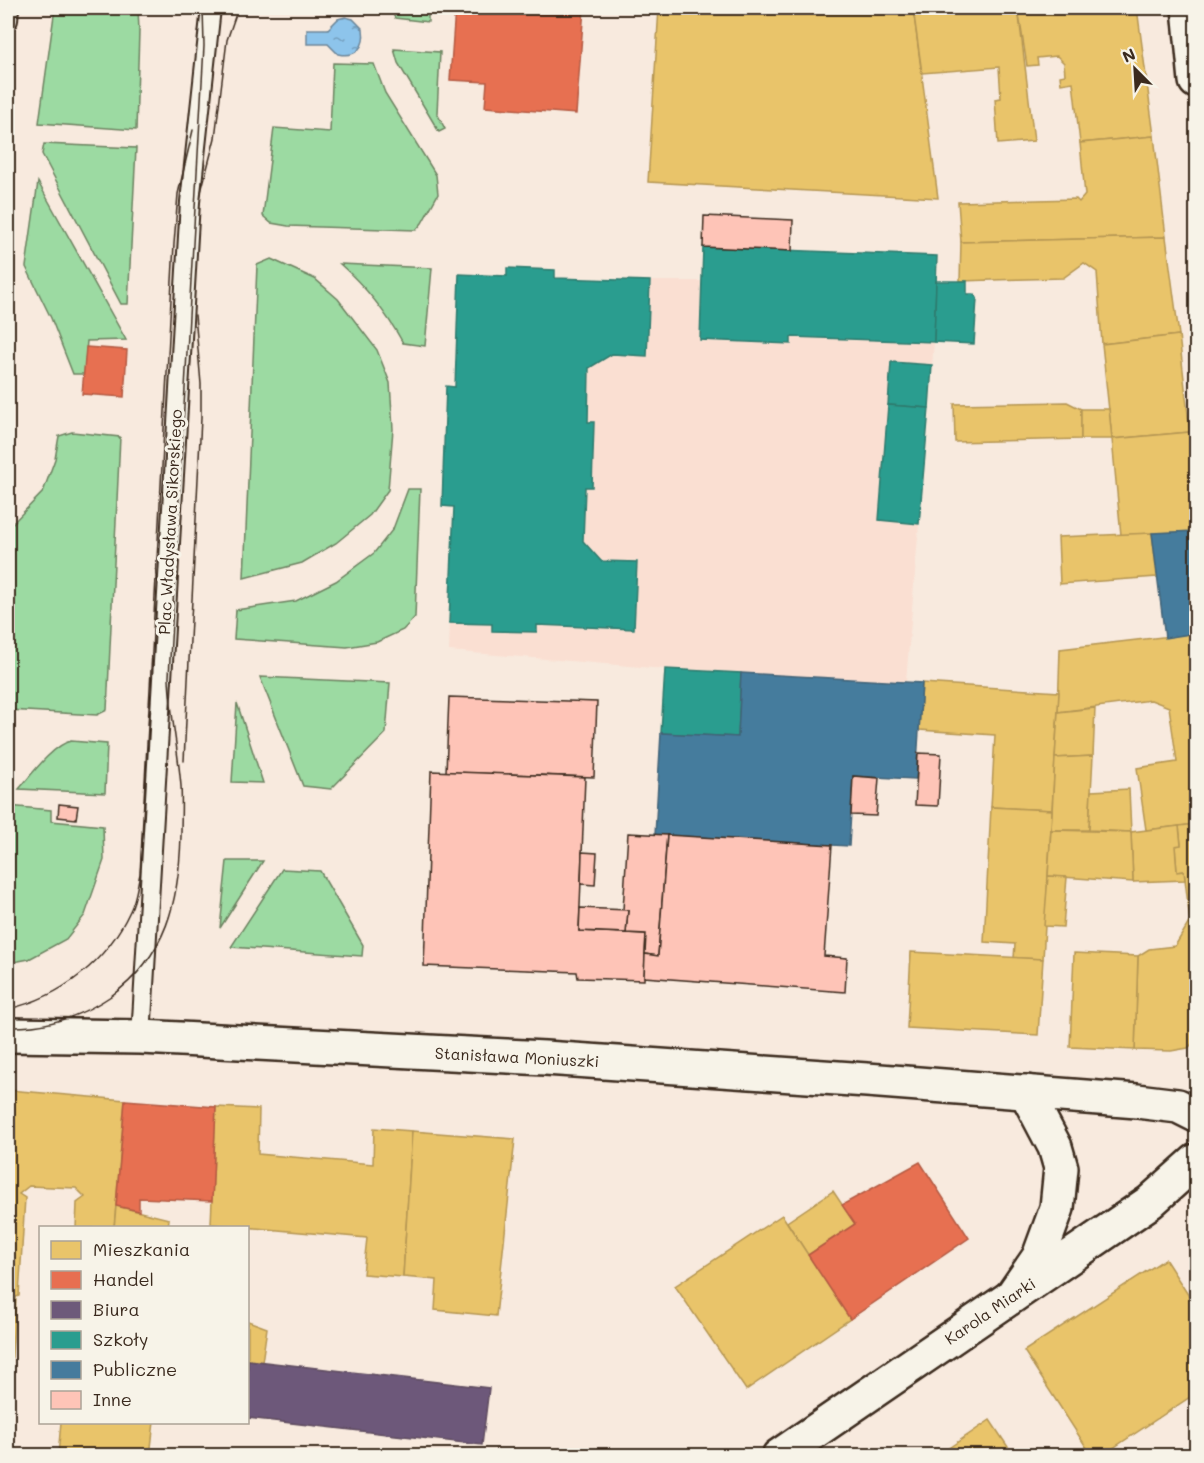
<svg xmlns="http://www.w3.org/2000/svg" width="1204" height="1463" viewBox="0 0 1204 1463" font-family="Mali,sans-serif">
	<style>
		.built { fill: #fadfd2 }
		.green { fill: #9cdaa2; stroke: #6c8260; stroke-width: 1.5 }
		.water { fill: url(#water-ripples); stroke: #6c8699; stroke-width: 1.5 }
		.homes { fill: #e9c46a; stroke: #b59653; stroke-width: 1.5 }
		.shops { fill: #e76f51; stroke: #b35a42; stroke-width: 1.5 }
		.offices { fill: #6d597a; stroke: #5e4b5e; stroke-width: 1.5 }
		.schools { fill: #2a9d8f; stroke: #2f7a6d; stroke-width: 1.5 }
		.public { fill: #457b9d; stroke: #426377; stroke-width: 1.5 }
		.building { fill: #fec4b7; stroke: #3b2a1e; stroke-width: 1.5 }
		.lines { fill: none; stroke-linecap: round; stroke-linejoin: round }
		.lane-casing { stroke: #3b2a1e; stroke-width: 22 }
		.street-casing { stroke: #3b2a1e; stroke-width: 38 }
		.secondary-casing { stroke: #3b2a1e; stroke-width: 38 }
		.lane { stroke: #f7f3e8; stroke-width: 18 }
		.street { stroke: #f7f3e8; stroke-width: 33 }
		.secondary { stroke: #f7f3e8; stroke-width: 33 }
		.tram { stroke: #3b2a1e; stroke-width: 1.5 }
		.labels { text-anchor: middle; stroke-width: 6; stroke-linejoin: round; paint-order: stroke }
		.street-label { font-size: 16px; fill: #3b2a1e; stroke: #f7f3e8 }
	</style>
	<defs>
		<pattern id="water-ripples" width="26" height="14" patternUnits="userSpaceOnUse" patternTransform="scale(1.5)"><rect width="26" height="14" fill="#8dc4eb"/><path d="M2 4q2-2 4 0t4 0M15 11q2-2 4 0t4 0" fill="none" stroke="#749fbe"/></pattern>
	</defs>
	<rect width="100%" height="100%" fill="#f8eade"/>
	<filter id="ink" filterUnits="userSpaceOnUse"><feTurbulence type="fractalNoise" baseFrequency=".0167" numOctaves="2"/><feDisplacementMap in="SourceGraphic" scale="12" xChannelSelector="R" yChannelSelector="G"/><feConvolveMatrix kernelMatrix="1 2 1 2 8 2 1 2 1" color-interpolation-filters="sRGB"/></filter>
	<g filter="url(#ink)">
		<path class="built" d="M507,268L555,270V278L650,281H702L700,340L790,344L791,337L934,342L906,682L665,669L449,651L454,507L442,506L446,386L455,387L507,276Z"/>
		<g class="green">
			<path d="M55,8H138L139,31L136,130L39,123Z"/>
			<path d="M390,8H428V22L395,18Z"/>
			<path d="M394,49L440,52L437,113L445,129L439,132L398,63Z"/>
			<path d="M333,63L374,64L385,93L436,175L438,194L422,223L416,230L288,226L271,223L263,216L274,128L330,132Z"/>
			<path d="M44,144L136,148L128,304H121L42,154Z"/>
			<path d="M38,182L126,340L87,341L84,374H73L51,318L26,267Z"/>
			<path d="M271,259L315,279L338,299L377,350L390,383L393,429L388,490L370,515L336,543L302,563L244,578L257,265Z"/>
			<path d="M340,264L432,268L425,346L403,343C386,312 366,287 340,264Z"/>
			<path d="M72,432L120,437L107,710L97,715L8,710V528L43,492L55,459L59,436Z"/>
			<path d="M408,489H420L415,617L403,630L377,642L347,647L234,639L236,610L296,601L336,581L374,553L393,529Z"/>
			<path d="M260,677L390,683L386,733L331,789L303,786Z"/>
			<path d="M237,703L263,783L232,782Z"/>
			<path d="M71,741L107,744L105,793L19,789C31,775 54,744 71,741Z"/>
			<path d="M8,806L51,810V821L103,826L104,860L85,915L66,939L29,959L8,963Z"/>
			<path d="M227,861H263L220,928Z"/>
			<path d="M282,869L320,871L363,945L362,956L231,947Z"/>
		</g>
		<path class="water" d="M345,17L353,19L363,29C366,47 356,58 338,54L328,44H307V29H328L338,19Z"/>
		<g class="homes">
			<path d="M659,8H913L938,198L648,182Z"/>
			<path d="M913,8H1018L1034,141L998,144L995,99L1001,98L999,67L922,73Z"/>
			<path d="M1018,8H1137L1154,136L1080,143L1073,82L1061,84L1060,76L1065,75L1064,63L1057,56L1037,58L1038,65L1027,66Z"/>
			<path d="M1154,136L1166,237L961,242L958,202L1076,199L1079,202L1085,195L1080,143Z"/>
			<path d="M1166,237L1179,335L1102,344L1097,272L1084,263L1063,278L960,281L961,242Z"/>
			<path d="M1179,335L1190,432L1112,439L1102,344Z"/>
			<path d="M1067,402L1081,409V439L955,442L954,404Z"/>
			<path d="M1081,409H1109L1112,439H1081Z"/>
			<path d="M1190,432L1196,490V531L1121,535L1112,439Z"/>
			<path d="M1152,533L1157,577L1060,584L1058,537Z"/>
			<path d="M1196,633V824L1146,830L1137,768L1177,762L1169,707L1151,700L1058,712L1060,649Z"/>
			<path d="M922,683L1059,692L1052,810L991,807L995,735L919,730Z"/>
			<path d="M1095,708L1093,756L1055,758L1058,712Z"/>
			<path d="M1093,756L1089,830H1051L1055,758Z"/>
			<path d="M1129,789L1131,832L1089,830L1091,791Z"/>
			<path d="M991,807L1052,810L1043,959L1014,958L1015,944L984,942Z"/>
			<path d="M1196,824V1040L1188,1048L1171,1051L1135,1050L1138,956L1149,949L1175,946L1190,921L1184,871L1177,872L1175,846L1181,845L1179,826Z"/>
			<path d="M1179,826L1181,845L1175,846L1177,872L1184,871L1185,880L1133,882L1131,832Z"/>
			<path d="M1051,830L1131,832L1133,882L1048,876Z"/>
			<path d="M1048,876L1067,877L1063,927L1044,926Z"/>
			<path d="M911,952L1043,959L1038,1035L907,1028Z"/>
			<path d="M1074,953L1138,956L1135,1050L1070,1047Z"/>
			<path d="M8,1090L125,1100L114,1228H76L77,1203L85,1197L76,1188L29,1186L19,1194L25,1198L19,1296L16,1297L8,1296Z"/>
			<path d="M216,1107L259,1109L258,1154L373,1164L374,1128L412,1131L403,1277L363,1274L367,1238L211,1224Z"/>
			<path d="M412,1131L515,1139L496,1316L435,1310L437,1280L403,1277Z"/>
			<path d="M833,1191L855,1224L808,1255L787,1222Z"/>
			<path d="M116,1206L169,1219L168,1228H114Z"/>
			<path d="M782,1215L850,1319L746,1390L675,1286Z"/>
			<path d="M1165,1259L1196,1307V1393L1101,1456H1092L1024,1351Z"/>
			<path d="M8,1296L16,1297L8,1412Z"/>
			<path d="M248,1321L267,1328L262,1362L248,1360Z"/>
			<path d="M990,1420L1014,1456H937Z"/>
			<path d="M61,1422H154L150,1456H58Z"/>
		</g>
		<g class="shops">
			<path d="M493,8H584L576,114L485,107L487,82L450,80L455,9L492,11Z"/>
			<path d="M86,347L127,350L124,397L82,394Z"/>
			<path d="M125,1100L216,1107L212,1201L139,1198V1211L116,1206Z"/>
			<path d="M920,1162L969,1238L850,1319L808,1255L855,1224L842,1205Z"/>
		</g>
		<path class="offices" d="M248,1360L489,1388L482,1445L248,1418Z"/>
		<g class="schools">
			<path d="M703,247L937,256L934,342L791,337V344L700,340Z"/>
			<path d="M507,268L555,270V278L650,281L647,356L612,354L589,368L588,422H594L592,487H585L583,541L601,561L637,562L634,629L537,625V632L492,631V624L449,623L454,507L442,506L446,386L455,387L459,274L507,276Z"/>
			<path d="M936,281H967V294H973L977,298L974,344L934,342Z"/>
			<path d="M891,362L932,365L929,408L888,405Z"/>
			<path d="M888,405L929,408L919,524L879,520Z"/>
			<path d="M665,669L741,673L738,737L661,733Z"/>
		</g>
		<g class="public">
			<path d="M1196,531V633L1165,638L1152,533Z"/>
			<path d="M741,673L922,683L916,779L853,776L849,846L655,835L661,733L738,737Z"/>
		</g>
		<g class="building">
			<path d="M704,216L793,220L792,251L703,247Z"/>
			<path d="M449,697L597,702L594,777L446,772Z"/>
			<path d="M918,753L941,754L938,806L915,805Z"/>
			<path d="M431,771L585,777L579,931L646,934L644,980L578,978L577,972L424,966Z"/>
			<path d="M853,776L879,778L876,816L851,815Z"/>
			<path d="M59,804L78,806L76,819L58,817Z"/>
			<path d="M628,833L667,835L658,956L645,954L646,934L626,933L628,910H623Z"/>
			<path d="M667,835L832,845L824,956L847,958L845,992L644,977L645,954L658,956Z"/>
			<path d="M582,852L597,853L595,885L581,884Z"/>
			<path d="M580,908L628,910L626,933L579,931Z"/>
		</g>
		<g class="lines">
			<g class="lane-casing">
				<g id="lane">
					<path d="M8,20L9,8"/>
					<path d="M141,1037L190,202L211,8"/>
				</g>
			</g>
			<g class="street-casing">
				<g id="street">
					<path d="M1189,8L1196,81"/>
					<path d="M8,1035L141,1037L545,1058L867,1080L1137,1101L1178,1106L1196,1115"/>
					<path d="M1012,1296L1039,1257L1057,1208L1061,1168L1055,1147L1026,1092"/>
				</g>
			</g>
			<g class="secondary-casing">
				<path id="secondary" d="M779,1456L1150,1202L1196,1161"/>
			</g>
			<use href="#lane" class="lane"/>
			<use href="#street" class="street"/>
			<use href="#secondary" class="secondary"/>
			<g class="tram">
				<path d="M201,192L215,138L227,40L238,8"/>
				<path d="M184,761L201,418V384L195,315"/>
				<path d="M8,1009C62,997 107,961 130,911C136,900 137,886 140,874L174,244L178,194L193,130"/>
				<path d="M8,1027C45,1028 80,1017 111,996C167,956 179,901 181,836C181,819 182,802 181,786C178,749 170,713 169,677L204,46L203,8"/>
			</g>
		</g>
	</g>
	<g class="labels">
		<g class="street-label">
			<text transform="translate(170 522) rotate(-87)" y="6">Plac Władysława Sikorskiego</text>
			<text transform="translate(517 1057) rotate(3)" y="6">Stanisława Moniuszki</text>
			<text transform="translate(990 1311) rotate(-34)" y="6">Karola Miarki</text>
		</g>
	</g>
	<rect width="1204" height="1463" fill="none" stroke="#f7f3e8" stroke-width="30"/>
	<rect x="15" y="15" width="1174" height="1433" fill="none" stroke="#3b2a1e" stroke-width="2" filter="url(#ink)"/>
	<rect x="39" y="1226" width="210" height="198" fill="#f7f3e8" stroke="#aca397" stroke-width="1.5"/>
	<rect x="51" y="1241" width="30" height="18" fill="#e9c46a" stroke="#aca397" stroke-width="1.5"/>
	<text x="93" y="1256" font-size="18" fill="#3b2a1e">Mieszkania</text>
	<rect x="51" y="1271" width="30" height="18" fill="#e76f51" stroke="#aca397" stroke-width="1.5"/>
	<text x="93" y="1286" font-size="18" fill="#3b2a1e">Handel</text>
	<rect x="51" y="1301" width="30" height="18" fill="#6d597a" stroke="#aca397" stroke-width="1.5"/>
	<text x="93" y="1316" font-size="18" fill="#3b2a1e">Biura</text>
	<rect x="51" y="1331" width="30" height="18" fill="#2a9d8f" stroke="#aca397" stroke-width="1.5"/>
	<text x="93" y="1346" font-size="18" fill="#3b2a1e">Szkoły</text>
	<rect x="51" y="1361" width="30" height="18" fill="#457b9d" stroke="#aca397" stroke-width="1.5"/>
	<text x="93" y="1376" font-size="18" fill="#3b2a1e">Publiczne</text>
	<rect x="51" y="1391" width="30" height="18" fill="#fec4b7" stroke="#aca397" stroke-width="1.5"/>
	<text x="93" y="1406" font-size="18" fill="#3b2a1e">Inne</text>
	<g transform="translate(1135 69) rotate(336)" stroke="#f7f3e8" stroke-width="4.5" paint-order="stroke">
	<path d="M0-4.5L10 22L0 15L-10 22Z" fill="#3b2a1e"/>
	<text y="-9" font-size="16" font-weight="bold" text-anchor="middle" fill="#3b2a1e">N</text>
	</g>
</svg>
